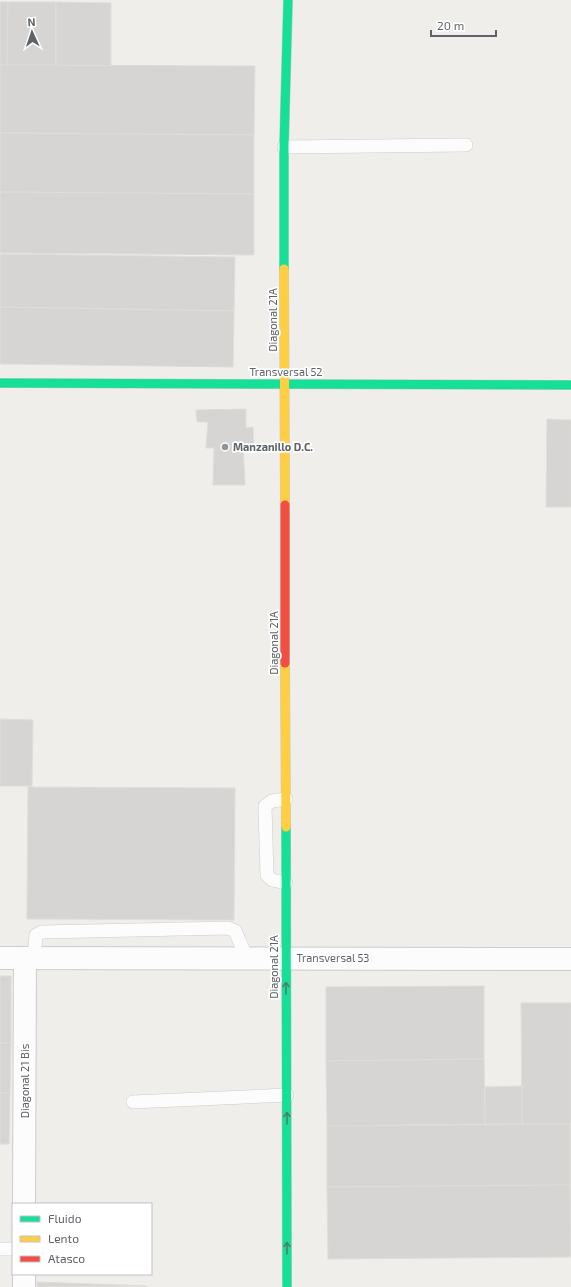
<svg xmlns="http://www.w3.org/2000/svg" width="571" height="1287" viewBox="0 0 571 1287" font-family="'Exo 2',sans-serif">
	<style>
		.building { fill: #d6d5d3; stroke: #deddd9 }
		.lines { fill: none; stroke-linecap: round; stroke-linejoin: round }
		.lane-casing { stroke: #cbcccc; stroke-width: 14 }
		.street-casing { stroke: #cbcccc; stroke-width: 24 }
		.fast-casing { stroke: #cacacb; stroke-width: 10 }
		.slow-casing { stroke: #cacacb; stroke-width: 10 }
		.jam-casing { stroke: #cacacb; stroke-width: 10 }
		.lane { stroke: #fdfcfc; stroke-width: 13 }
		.street { stroke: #fdfcfc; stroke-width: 22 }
		.fast { stroke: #16e098; stroke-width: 9 }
		.slow { stroke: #ffcf43; stroke-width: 9 }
		.jam { stroke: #f24e42; stroke-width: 9 }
		.oneway { stroke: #507c72 }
		.poi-dot { fill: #919496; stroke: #fff; stroke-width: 1.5 }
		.labels { text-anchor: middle; stroke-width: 3.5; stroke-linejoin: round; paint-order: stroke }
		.street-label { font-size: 11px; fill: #5f6368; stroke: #fff }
		.poi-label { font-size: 11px; font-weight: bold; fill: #5f6368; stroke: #fff; text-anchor: start }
	</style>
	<rect width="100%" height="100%" fill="#efeeea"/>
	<g class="building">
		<path d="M0,2H8L7,65H0Z"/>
		<path d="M8,2H56V65H7Z"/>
		<path d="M56,2L111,3V66L56,65Z"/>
		<path d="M0,65L255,66L254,135L0,133Z"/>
		<path d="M0,133L254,135V194L0,192Z"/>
		<path d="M0,192L254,194V255L0,253Z"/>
		<path d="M0,254L235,257L234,311L0,307Z"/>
		<path d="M0,307L234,311L233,367L0,364Z"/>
		<path d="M246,409V428L253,427L254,446H243L245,485H213L214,448H206L208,422H197L196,410Z"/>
		<path d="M547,419L571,420V507H546Z"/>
		<path d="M0,719L33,720L32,786H0Z"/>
		<path d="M28,787L235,788L234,920L27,919Z"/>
		<rect x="0" y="976" width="11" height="67"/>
		<path d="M484,986V1059L326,1061V987Z"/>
		<path d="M521,1003H571V1124H522Z"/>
		<path d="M0,1043H11L10,1093H0Z"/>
		<path d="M484,1059L485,1124L327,1126L326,1061Z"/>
		<path d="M522,1086V1124H485V1087Z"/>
		<path d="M0,1093H10L9,1144H0Z"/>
		<path d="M570,1124H571V1251L570,1185Z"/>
		<path d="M570,1124V1185L327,1187V1126Z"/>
		<path d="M570,1185L571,1257L328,1259L327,1187Z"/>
		<path d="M37,1282L147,1286L37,1287Z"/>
	</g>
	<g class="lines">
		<g class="lane-casing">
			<g id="lane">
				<path d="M284,147L466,145"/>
				<path d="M286,799L272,801L265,806L267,875L272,880L286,883"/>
				<path d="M34,958L36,935L42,932L228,928L235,931L247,958"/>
				<path d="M133,1102L287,1095"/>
				<path d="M0,1249H13"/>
			</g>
		</g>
		<g class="street-casing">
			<g id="street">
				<path d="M0,958L571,959"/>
				<path d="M24,1204L25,958"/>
				<path d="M24,1274V1287"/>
			</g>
		</g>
		<g class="fast-casing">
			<g id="fast">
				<path d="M284,269V147L288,0"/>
				<path d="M0,383L571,385"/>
				<path d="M286,827L287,1287"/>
			</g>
		</g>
		<g class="slow-casing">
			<g id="slow">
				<path d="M284,269L285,505"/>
				<path d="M285,663L286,827"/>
			</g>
		</g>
		<g class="jam-casing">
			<path id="jam" d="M285,505V663"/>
		</g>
		<use href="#lane" class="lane"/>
		<use href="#street" class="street"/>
		<use href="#fast" class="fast"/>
		<use href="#slow" class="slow"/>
		<use href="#jam" class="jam"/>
	</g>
	<defs><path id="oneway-shaft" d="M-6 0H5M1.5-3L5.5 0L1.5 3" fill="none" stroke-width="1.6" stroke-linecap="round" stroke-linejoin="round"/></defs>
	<g class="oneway">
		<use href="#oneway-shaft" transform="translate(286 988) rotate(-90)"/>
		<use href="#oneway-shaft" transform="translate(287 1118) rotate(-90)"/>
		<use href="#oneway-shaft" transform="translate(287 1248) rotate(-90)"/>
	</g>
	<circle class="poi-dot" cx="225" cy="447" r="4"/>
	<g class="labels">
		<g class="street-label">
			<text transform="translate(273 320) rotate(-90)" y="4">Diagonal 21A</text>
			<text x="286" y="376">Transversal 52</text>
			<text transform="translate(274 643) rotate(-90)" y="4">Diagonal 21A</text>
			<text x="333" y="962">Transversal 53</text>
			<text transform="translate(274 967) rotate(-90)" y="4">Diagonal 21A</text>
			<text transform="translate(25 1081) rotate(-90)" y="4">Diagonal 21 Bis</text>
		</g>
		<g class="poi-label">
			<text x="233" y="451">Manzanillo D.C.</text>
		</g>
	</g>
	<rect x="12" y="1203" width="140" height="72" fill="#ffffff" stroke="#bfc1c3"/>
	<rect x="20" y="1216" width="20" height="6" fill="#16e098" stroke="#bfc1c3"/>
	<text x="48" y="1223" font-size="12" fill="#5f6368">Fluido</text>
	<rect x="20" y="1236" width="20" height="6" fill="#ffcf43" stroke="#bfc1c3"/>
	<text x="48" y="1243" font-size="12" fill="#5f6368">Lento</text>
	<rect x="20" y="1256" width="20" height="6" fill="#f24e42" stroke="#bfc1c3"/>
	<text x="48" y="1263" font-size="12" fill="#5f6368">Atasco</text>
	<g transform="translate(32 32) rotate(357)" stroke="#ffffff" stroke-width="3" paint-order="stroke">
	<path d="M0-3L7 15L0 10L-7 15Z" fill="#5f6368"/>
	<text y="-6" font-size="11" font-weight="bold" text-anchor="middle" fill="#5f6368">N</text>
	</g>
	<path d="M431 30v6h65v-6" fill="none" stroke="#5f6368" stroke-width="2"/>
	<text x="437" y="30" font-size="12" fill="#5f6368" stroke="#ffffff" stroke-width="3" paint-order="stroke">20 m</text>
</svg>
